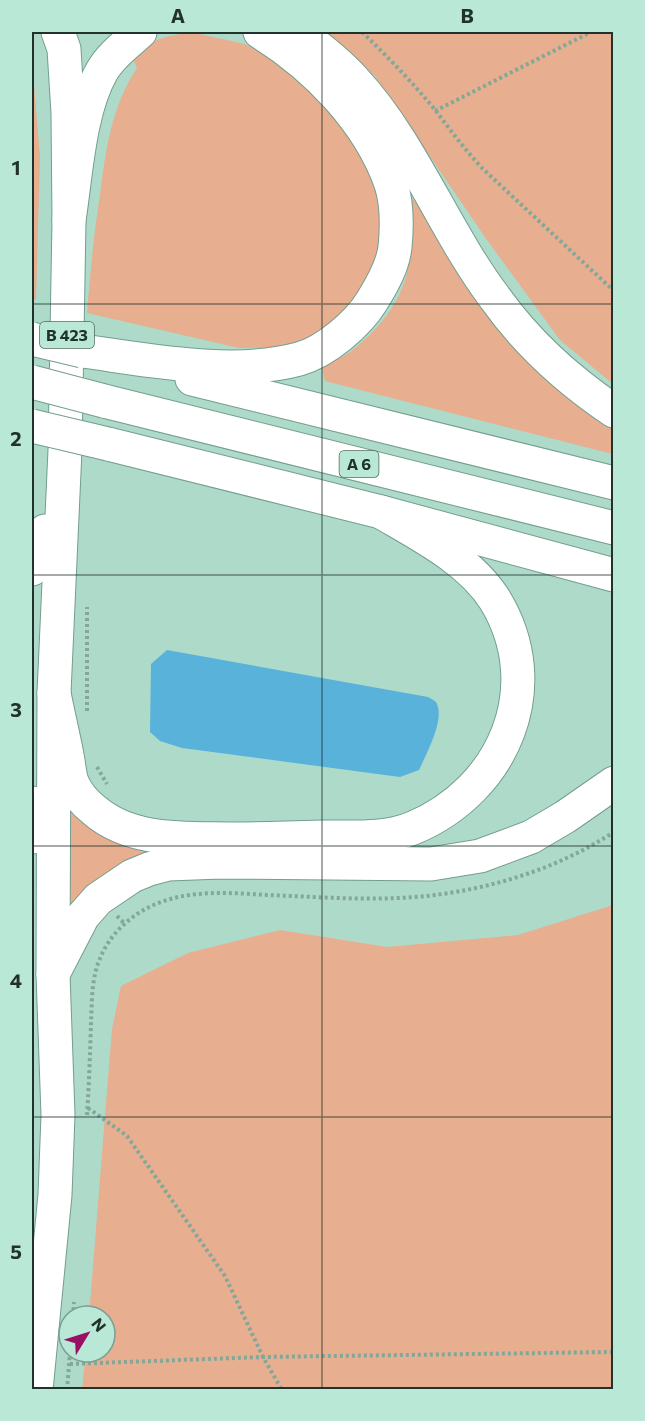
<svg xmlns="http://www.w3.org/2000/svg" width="645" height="1421" viewBox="0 0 645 1421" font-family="Commissioner,sans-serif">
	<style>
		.green { fill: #e7ae8f }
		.water { fill: #59b2da }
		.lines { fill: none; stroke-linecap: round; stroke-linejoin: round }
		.major-casing { stroke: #739e8e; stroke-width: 35 }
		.highway-casing { stroke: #739e8e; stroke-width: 35 }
		.path { stroke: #83a799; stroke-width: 4; stroke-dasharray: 3 3; stroke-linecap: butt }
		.major { stroke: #fff; stroke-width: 33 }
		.highway { stroke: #fff; stroke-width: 33 }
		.highway-bridge-casing { stroke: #739e8e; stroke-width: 35; stroke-linecap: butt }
		.highway-bridge { stroke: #fff; stroke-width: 33 }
		.grid { fill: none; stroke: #20322b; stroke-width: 1.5; stroke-opacity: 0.55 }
		.labels { text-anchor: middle; stroke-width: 4.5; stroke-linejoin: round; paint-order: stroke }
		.shield { fill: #bae8d6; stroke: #4e695e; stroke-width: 1.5 }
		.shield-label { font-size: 16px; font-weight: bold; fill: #20322b }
		.neatline { fill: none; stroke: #20322b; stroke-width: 2 }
		.grid-label { font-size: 20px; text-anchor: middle; font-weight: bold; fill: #20322b }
	</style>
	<rect width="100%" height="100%" fill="#aedac9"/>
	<g class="green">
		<path d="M312,32H613V384L560,340L487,240L375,76Z"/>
		<path d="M195,33L245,44L267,56L290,72L342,125L375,181L381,206L379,253L370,276L347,313L309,341L275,348H239L87,313C90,273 94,234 100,194C106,150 111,107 137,68L132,57C153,39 167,34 195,33Z"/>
		<path d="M32,61L40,157L36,300L32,298Z"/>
		<path d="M418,199L592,415L613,429V454L325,381L321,364C329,361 339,359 347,354C377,333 406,298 409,260C410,241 407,220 406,201Z"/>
		<path d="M63,782L178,848L65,927Z"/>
		<path d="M613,905V1389H82L86,1352H105V1316H89L112,1029L121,986L188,953L280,930L387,947L518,935Z"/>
	</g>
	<path class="water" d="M167,650L428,697C431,699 434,700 436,702C446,718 426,755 419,770L400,777L182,748L160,741L150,732L151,664Z"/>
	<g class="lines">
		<g class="major-casing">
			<path id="major" d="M36,1390L55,1195L58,1115L53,974L54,693L65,450L69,220L68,113L64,49L58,32"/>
		</g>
		<g class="highway-casing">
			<g id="highway">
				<path d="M302,35C321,49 339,63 354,80C413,144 443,229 495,298C527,343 568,380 614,411"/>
				<path d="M69,220C76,176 79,111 102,71C111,55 127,44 140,32"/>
				<path d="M82,351C150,360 232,377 299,359C325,352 358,324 372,301C382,285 393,266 395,247C397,227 397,203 391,184C369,121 315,66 260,32"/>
				<path d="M192,379L614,483"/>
				<path d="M104,401L614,528"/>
				<path d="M108,444L381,512L614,575"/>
				<path d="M32,569L40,552L45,531"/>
				<path d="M54,693C58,714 63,734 67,755C69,764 69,773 72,782C76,792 85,803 94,810C132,843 187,838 233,839C265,839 296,838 328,837C356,837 387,839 413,828C504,790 548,687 495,600C470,560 420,535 381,512"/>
				<path d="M32,803L33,837"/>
				<path d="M53,974L83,916L98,899L132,876L149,869L168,864L221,862L431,864L480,856L531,837L565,817L614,783"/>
			</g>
		</g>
		<g class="path">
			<path d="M362,32C388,57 413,83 436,111C451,131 466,151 483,169L614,291"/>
			<path d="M435,111L591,32"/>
			<path d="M87,711V607"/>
			<path d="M97,767L107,784"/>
			<path d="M117,916L124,923"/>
			<path d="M88,1108L127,1136L225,1276L263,1357L282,1390"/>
			<path d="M87,1115C89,1085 90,1055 91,1024C92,1004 91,981 99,961C110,931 137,909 167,900C199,890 234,893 267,895C323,897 380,902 435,895C498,887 560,867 614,832"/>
			<path d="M73,1316L74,1302"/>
			<path d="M70,1364L263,1357L614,1352"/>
			<path d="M67,1390L70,1352"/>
		</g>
		<use href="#major" class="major"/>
		<use href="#highway" class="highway"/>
		<g class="highway-bridge-casing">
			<g id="highway-bridge">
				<path d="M32,339L82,351"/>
				<path d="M32,382L104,401"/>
				<path d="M32,426L108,444"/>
			</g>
		</g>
		<use href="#highway-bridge" class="highway-bridge"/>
	</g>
	<path class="grid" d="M322,32V1390M32,304H614M32,575H614M32,846H614M32,1117H614"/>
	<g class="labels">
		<g class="shield">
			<rect x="40" y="322" width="54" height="26" rx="4.5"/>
			<rect x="339.5" y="451" width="39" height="26" rx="4.5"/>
		</g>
		<g class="shield-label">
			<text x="67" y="341">B 423</text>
			<text x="359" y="470">A 6</text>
		</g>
	</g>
	<rect width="645" height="1421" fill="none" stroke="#bae8d6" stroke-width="66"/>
	<g transform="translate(87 1334) rotate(52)"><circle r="28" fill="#bae8d6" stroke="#7c9f92" stroke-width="1.5"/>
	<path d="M0-4.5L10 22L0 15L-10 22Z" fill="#981165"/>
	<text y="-9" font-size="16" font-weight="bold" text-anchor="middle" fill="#20322b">N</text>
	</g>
	<rect x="33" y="33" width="579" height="1355" class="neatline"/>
	<g class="grid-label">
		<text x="178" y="23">A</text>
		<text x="467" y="23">B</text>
		<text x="16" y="175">1</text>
		<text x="16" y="446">2</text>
		<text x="16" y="717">3</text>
		<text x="16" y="988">4</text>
		<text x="16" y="1259">5</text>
	</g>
</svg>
